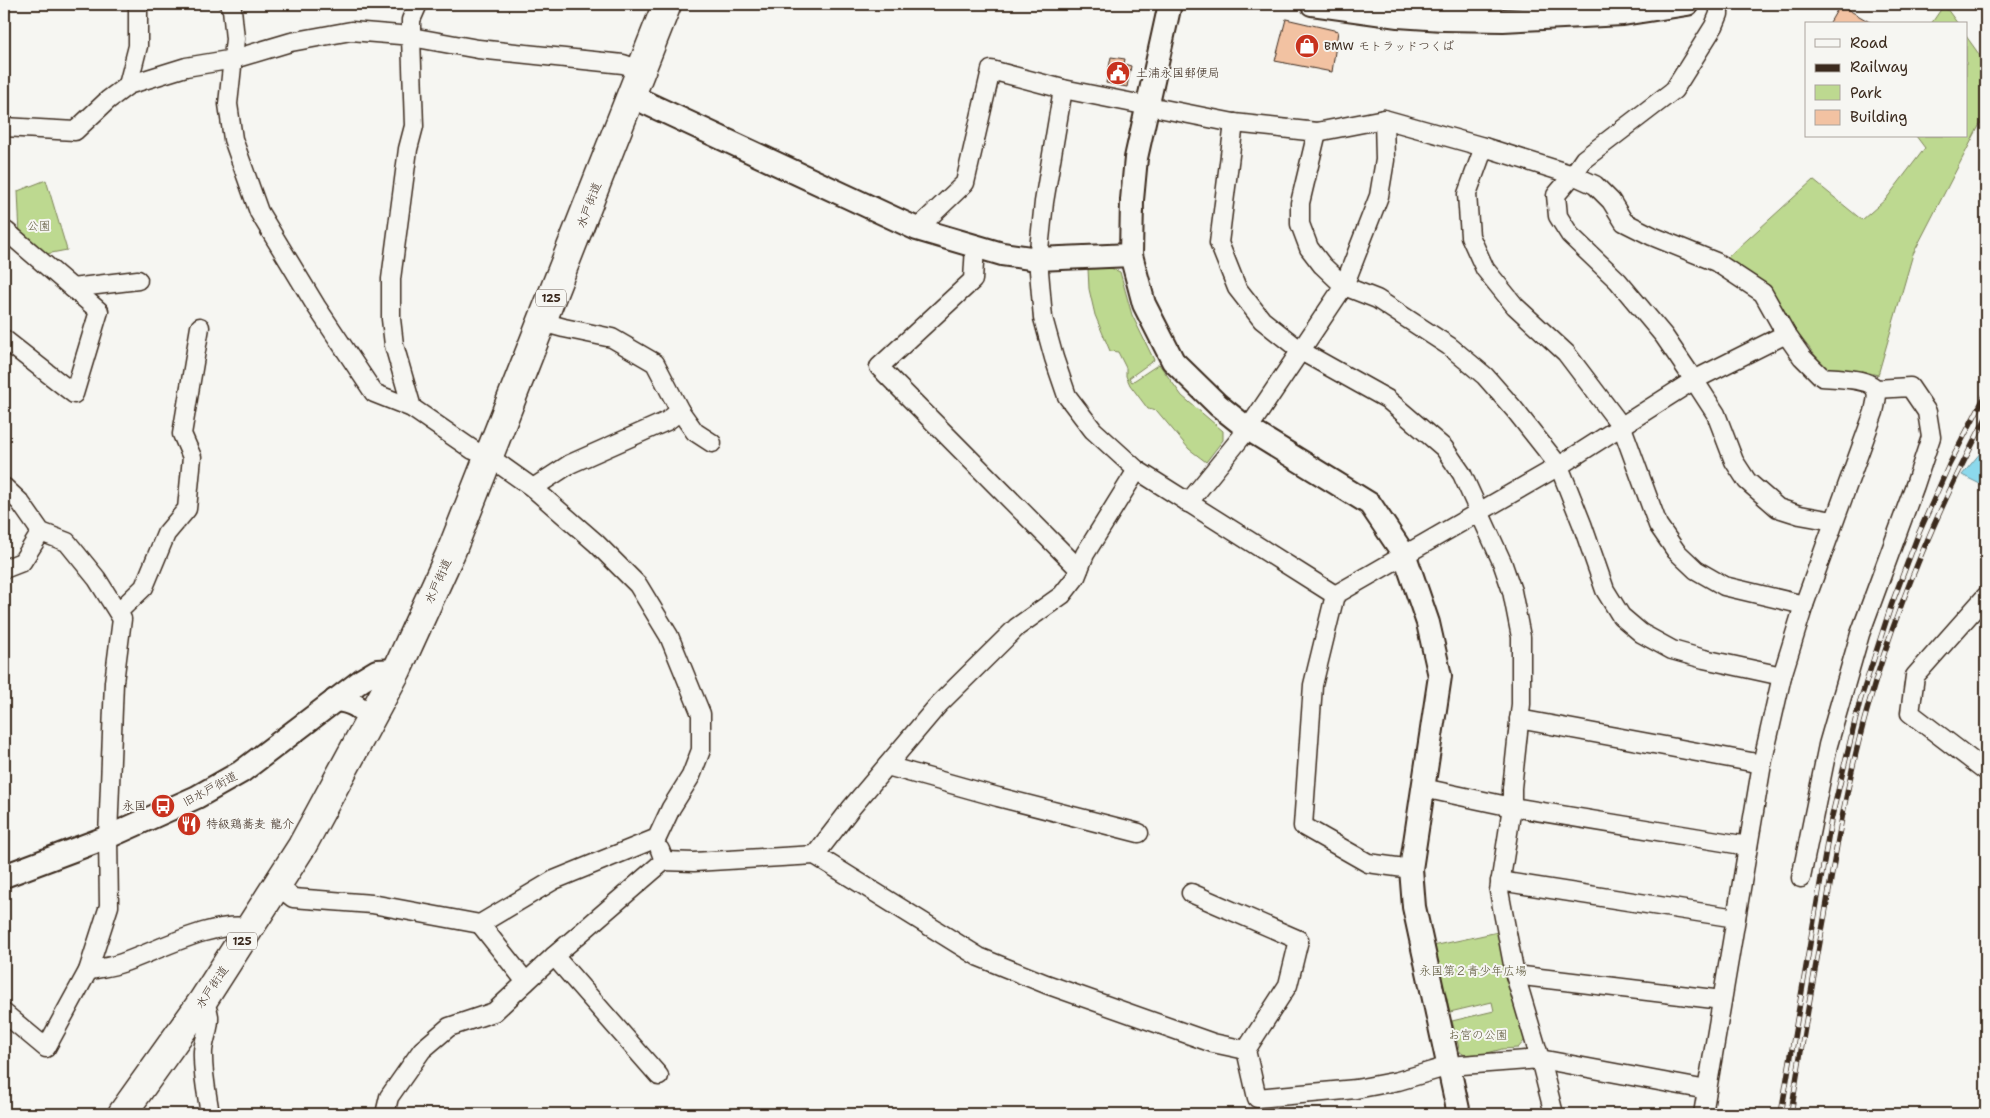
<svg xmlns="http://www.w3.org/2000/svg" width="1990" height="1118" viewBox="0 0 1990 1118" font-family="'Shantell Sans','Klee One',sans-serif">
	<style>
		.green { fill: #bdd990; stroke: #7c8257 }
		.water { fill: #8cd9ec; stroke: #6c939a }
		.building { fill: #f2c2a2; stroke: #3b2a1e }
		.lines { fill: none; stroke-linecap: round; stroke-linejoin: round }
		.minor-casing { stroke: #3b2a1e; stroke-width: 21 }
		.tertiary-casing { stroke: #3b2a1e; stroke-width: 26 }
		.trunk-casing { stroke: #3b2a1e; stroke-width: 31 }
		.minor { stroke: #f6f6f2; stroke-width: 18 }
		.tertiary { stroke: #f6f6f2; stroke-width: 22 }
		.trunk { stroke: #f6f6f2; stroke-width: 28 }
		.rail-casing { stroke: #3b2a1e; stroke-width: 5.5 }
		.rail { stroke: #f6f6f2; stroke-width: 4; stroke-dasharray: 11; stroke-linecap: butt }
		.labels { text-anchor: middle; stroke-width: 4; stroke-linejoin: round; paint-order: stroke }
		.shield { fill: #f6f6f2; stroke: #73675e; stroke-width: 1 }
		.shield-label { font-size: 11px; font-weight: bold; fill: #3b2a1e }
		.poi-label { font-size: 12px; fill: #3b2a1e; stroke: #f6f6f2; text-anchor: start }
		.street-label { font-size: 12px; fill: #3b2a1e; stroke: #f6f6f2 }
		.park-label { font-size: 12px; fill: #5c563a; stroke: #f6f6f2 }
	</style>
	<rect width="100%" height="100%" fill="#f6f6f2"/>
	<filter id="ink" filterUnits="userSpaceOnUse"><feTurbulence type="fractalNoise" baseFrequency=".02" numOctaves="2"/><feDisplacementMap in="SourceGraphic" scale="10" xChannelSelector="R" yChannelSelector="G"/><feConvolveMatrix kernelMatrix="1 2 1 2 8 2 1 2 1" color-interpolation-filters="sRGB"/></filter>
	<g filter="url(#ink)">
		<g class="green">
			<path d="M1944,5L1958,24H1931Z"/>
			<path d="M1966,36L1986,64V118L1979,126L1913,254L1878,375L1861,371L1826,369L1787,320L1770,286L1727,258L1813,180L1862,220L1886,199L1925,148L1916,136H1966Z"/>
			<path d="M46,180L67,250L41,255L20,236L18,191Z"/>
			<path d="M1111,268L1120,272L1132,315L1154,360L1129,378L1132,382L1159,364L1182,396L1223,431V440L1206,462L1189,449L1157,411L1148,409L1130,385L1126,376V368L1118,352L1110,351L1095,315L1089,289L1088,269Z"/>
			<path d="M1498,932L1525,1040L1518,1048L1502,1049L1469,1058L1460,1052L1452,1021L1494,1011L1492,1002L1450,1012L1433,946Z"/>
		</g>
		<path class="water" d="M1986,446V487L1962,475Z"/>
		<g class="building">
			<path d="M1840,5L1873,24H1829Z"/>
			<path d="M1286,19L1338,31L1332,72L1275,61Z"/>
			<path d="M1111,57L1125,59L1124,64L1131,66L1127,87L1106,83Z"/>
		</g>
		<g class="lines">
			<g class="minor-casing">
				<g id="minor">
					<path d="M229,4L232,9L235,39L228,104L233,139L259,212L316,306L374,393L412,408L473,450L488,456L533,488L596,543L638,585L669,636L701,714V750L691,776L671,808L657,838L554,880L480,924L372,904L293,898L278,886"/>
					<path d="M128,85L138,46V4"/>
					<path d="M1063,89L1044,202L1038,259L1043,318L1054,358L1067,396L1093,430L1137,470L1335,595"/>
					<path d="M1234,123L1219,243L1237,288L1262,320L1301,351L1387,399L1444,448L1462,474L1502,562L1512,591L1521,637V704L1512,788V807L1499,891L1515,975L1540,1059L1554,1114"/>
					<path d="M4,127L75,131L108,100L128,85L186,67L234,59L291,42L351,31L400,35L478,49L623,64L641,70"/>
					<path d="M1317,132L1300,203V224L1309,248L1322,265L1344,286L1377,299L1449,346L1485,376L1514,409L1559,466L1582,524L1605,590L1621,616L1641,633L1672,650L1704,659L1782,676"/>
					<path d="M1484,147L1467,194L1470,236L1485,269L1515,306L1566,353L1622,427L1658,525L1676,551L1696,570L1724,586L1804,605"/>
					<path d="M917,229L965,183L991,70L1063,89L1234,123L1317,132L1384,119L1484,147L1573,175L1584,159L1674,90L1714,26L1719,14V4"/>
					<path d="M4,231H6L99,311L74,394L4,339"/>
					<path d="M975,246L973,280L879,367L1079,569"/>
					<path d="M72,288L138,280"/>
					<path d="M542,322L564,328L612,338L655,363L680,411L695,432L712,443"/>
					<path d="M412,408L394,345L391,319V279L408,149L414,126L411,37V20L418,4"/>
					<path d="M4,487L20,502L41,532L67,542L97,579L122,619L114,682L108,837L109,906L88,971L46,1048L4,1013"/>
					<path d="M533,488L570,464L667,421L680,411"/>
					<path d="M1188,503L1248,429L1344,286L1379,196L1385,160L1384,119"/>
					<path d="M4,569L22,562L41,532"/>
					<path d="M1986,596L1915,676L1910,713L1986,771"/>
					<path d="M118,612L144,587L166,534L187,509L192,457L182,434L200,327"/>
					<path d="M1519,719L1762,764"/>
					<path d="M887,766L998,797L1139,833"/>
					<path d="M1423,788L1512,807L1748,846"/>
					<path d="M815,855L979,957L1046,984L1213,1043L1246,1050L1257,1098L1356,1089L1398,1081L1449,1066L1540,1059L1707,1090"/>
					<path d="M664,861L694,862L815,855L852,807L939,704L1017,627L1062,595L1076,577L1085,554L1137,470"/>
					<path d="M1411,869L1368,863L1303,826L1313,685L1335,595L1559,466L1694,380L1786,334"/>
					<path d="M1801,878L1828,745L1860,634L1915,485L1931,437L1927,412L1910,387L1876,389"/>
					<path d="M1500,881L1736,918"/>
					<path d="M1191,893L1299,940L1288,985L1246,1050"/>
					<path d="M480,924L526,982"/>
					<path d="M554,956L659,1076"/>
					<path d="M88,971C99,968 111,967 122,963C157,951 215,919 251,928"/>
					<path d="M1515,975L1722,1000"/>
					<path d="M202,1002C206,1007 208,1009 209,1016C210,1028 204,1039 203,1051C202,1072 207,1094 210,1114"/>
					<path d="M385,1114L389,1097L422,1050L449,1027L494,1012L554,956L664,861L660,850"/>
					<path d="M1703,1114L1762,764L1782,676L1804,605L1874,412C1875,405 1879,396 1875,389C1870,378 1833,378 1822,377L1802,357L1786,334L1763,293L1716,262L1652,236L1624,222L1611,201L1595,185L1573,175L1556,195L1558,216L1570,235L1618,281L1664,336L1694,380L1716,414L1734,461L1747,481L1778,508L1800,515L1833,521"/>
				</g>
			</g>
			<g class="tertiary-casing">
				<g id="tertiary">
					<path d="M1170,4L1136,158L1132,200L1131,255L1144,304L1173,361L1218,405L1248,429L1370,504L1405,556L1428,623L1440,676L1411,869L1414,907L1459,1114"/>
					<path d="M1312,4L1398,16L1443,19L1503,20L1623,14L1687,4"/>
					<path d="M631,96L917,229L1002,254L1038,259L1131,255"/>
					<path d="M335,700C350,701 364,707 369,722"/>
					<path d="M4,876L108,837L197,797L241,772L362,680L377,671L397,670"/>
				</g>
			</g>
			<g class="trunk-casing">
				<path id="trunk" d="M122,1114L202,1002L302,846L397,670L451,552L667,4"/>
			</g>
			<use href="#minor" class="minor"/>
			<use href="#tertiary" class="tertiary"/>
			<use href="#trunk" class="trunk"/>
			<g class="rail-casing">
				<g id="rail">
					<path d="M1781,1114L1831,820L1860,701L1891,606L1918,535L1949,465L1986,394"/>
					<path d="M1791,1114C1801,1047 1813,980 1825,914C1837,843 1849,772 1869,703C1897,604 1938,509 1986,418"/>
				</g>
			</g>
			<use href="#rail" class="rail"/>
		</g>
	</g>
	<defs>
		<g id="shop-disc" transform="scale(1.25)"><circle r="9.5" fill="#c8321e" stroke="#f6f6f2"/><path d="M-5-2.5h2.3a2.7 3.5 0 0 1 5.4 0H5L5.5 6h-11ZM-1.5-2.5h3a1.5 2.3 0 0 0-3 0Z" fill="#fff"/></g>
		<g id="civic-disc" transform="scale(1.25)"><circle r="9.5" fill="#c8321e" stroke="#f6f6f2"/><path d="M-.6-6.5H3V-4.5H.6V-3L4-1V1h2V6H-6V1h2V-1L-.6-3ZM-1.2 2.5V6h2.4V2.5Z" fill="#fff"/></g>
		<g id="bus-disc" transform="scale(1.25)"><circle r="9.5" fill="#c8321e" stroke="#f6f6f2"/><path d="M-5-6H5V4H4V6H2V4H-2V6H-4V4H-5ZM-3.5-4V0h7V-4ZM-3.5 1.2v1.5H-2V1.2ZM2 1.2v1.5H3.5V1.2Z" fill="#fff"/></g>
		<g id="restaurant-disc" transform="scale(1.25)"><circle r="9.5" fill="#c8321e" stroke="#f6f6f2"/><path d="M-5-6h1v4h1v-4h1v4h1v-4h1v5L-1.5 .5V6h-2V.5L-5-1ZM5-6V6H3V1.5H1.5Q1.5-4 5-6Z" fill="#fff"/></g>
	</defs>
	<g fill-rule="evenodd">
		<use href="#shop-disc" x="1307" y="46"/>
		<use href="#civic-disc" x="1118" y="73"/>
		<use href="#bus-disc" x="163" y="806"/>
		<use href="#restaurant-disc" x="189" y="824"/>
	</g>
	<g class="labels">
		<g class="shield">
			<rect x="536" y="289.5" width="30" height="17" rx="4"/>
			<rect x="227" y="932.5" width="30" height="17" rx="4"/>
		</g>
		<g class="shield-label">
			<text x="551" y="302">125</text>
			<text x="242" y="945">125</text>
		</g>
		<g class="poi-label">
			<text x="1324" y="50">BMW モトラッドつくば</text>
			<text x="1136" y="77">土浦永国郵便局</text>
			<text x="146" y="810" text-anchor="end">永国</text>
			<text x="206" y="828">特級鶏蕎麦 龍介</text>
		</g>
		<g class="street-label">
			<text transform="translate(589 205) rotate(-69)" y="4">水戸街道</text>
			<text transform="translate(438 581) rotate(-66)" y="4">水戸街道</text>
			<text transform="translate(210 789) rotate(-28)" y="4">旧水戸街道</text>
			<text transform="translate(212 987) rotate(-56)" y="4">水戸街道</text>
		</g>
		<g class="park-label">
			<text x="39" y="230">公園</text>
			<text x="1473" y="975">永国第２青少年広場</text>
			<text x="1478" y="1039">お宮の公園</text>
		</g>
	</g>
	<rect width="1990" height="1118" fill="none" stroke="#f6f6f2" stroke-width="20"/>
	<rect x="10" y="10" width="1970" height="1098" fill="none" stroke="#3b2a1e" stroke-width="2" filter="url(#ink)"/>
	<rect x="1805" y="22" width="162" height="115" fill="#f6f6f2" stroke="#aba49d"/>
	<rect x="1815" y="39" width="25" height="8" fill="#f6f6f2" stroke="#aba49d"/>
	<text x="1850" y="48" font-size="15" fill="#3b2a1e">Road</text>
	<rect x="1815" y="64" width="25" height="8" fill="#3b2a1e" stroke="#aba49d"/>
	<text x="1850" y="72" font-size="15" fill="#3b2a1e">Railway</text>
	<rect x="1815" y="85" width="25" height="15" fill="#bdd990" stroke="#aba49d"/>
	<text x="1850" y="98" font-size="15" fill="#3b2a1e">Park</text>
	<rect x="1815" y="110" width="25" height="15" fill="#f2c2a2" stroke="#aba49d"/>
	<text x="1850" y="122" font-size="15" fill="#3b2a1e">Building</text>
</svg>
